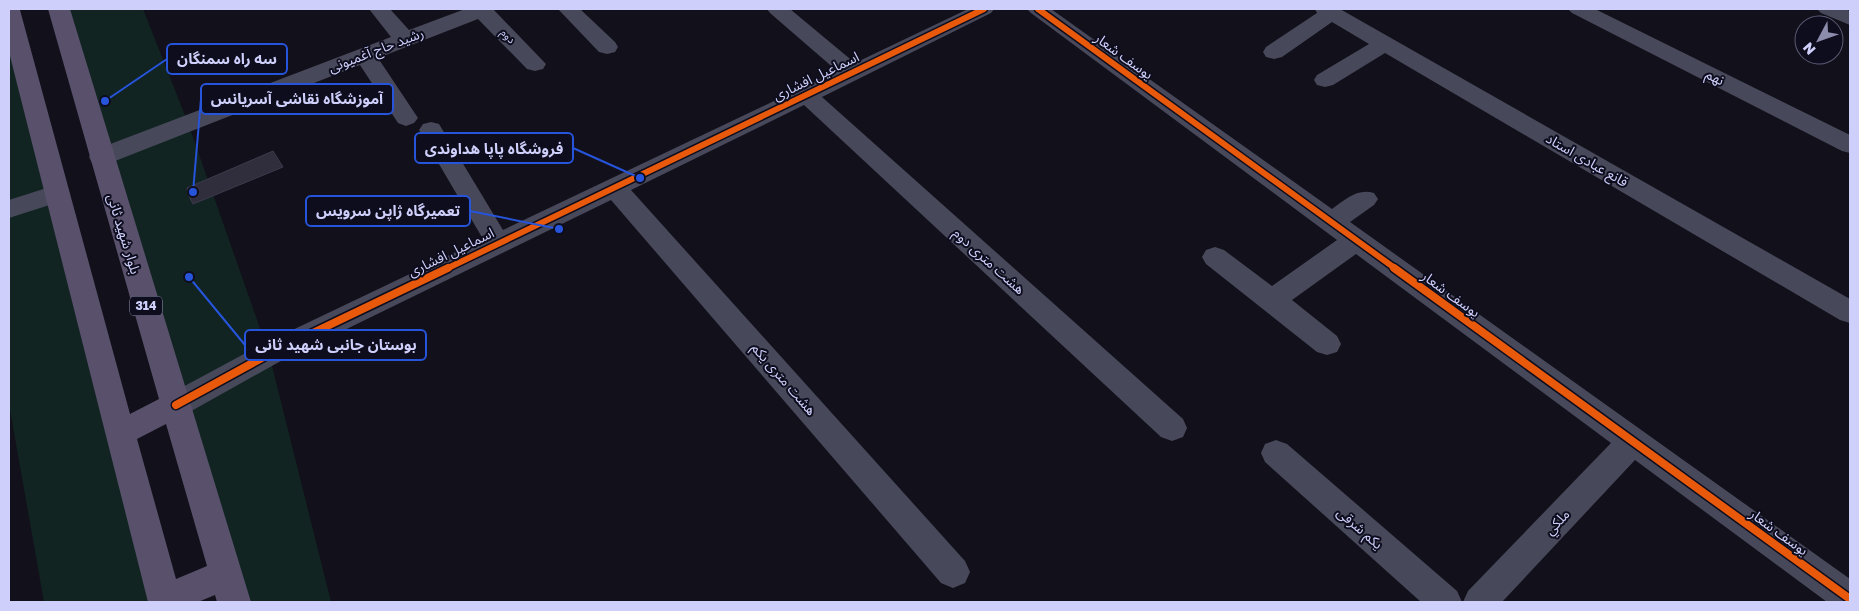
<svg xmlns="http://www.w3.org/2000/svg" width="1859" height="611" viewBox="0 0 1859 611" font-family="'Golos Text','Noto Sans Arabic',sans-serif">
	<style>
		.green { fill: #112422 }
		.building { fill: #302e3c; stroke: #3c3b4d }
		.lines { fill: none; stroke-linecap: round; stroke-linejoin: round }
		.minor { fill: #47485a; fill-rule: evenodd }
		.primary { fill: #59516c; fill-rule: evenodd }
		.cycleway-far1-casing { stroke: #0e0d1d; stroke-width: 9 }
		.cycleway-casing { stroke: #0e0d1d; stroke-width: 11 }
		.cycleway-far1 { stroke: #e8590c; stroke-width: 6 }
		.cycleway { stroke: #e8590c; stroke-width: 8 }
		.labels { text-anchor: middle; stroke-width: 4; stroke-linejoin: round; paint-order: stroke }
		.far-street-label { font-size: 11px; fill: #cecffb; stroke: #0e0d1d }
		.shield { fill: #0e0d1d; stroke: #9495b8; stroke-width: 1 }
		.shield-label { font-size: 12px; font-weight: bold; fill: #cecffb }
		.street-label { font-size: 14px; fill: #cecffb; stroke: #0e0d1d }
		.leader { fill: none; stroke: #2654da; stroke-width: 2 }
		.callout-dot { fill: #2654da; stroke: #0e0d1d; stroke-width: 2 }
		.callout { fill: #0e0d1d; stroke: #2654da; stroke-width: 2 }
		.callout-label { font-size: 15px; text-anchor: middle; font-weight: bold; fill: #cecffb }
	</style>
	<rect width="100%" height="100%" fill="#12101a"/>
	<g class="green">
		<path d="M9,9L165,602H44L9,404Z"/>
		<path d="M59,9H143L188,123L269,354L331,602H234Z"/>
	</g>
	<path class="building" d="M273,151L283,167L193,204L188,194L187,188Z"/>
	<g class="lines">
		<g class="minor">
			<path d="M369,9H390L409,30L465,9H493L546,64L543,69L535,71L527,69L478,19L378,58L418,118L414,123L406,126L398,123L360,65L110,163L101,165L92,163L89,157L92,151L391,37Z"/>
			<path d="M558,9H580L615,42L618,47L615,52L607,54L599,52Z"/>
			<path d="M767,9H790L855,63L968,9H994L991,13L822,97L1183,419L1187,428L1183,437L1172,441L1161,437L804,105L631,190L965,561L970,572L965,583L953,588L941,583L611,200L279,362L186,414L176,417L166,414L161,405L166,396L259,346L483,239L419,130L423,124L431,122L439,124L503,230L837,71L770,13Z"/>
			<path d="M1027,9H1051L1332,209C1345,200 1357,188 1374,193L1378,199L1374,205L1350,222L1850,579V602H1827L1635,460L1502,602H1463L1468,591L1611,443L1356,254L1292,300L1337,336L1341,344L1337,352L1327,355L1317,352L1206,264L1202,257L1206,250L1215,247L1224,250L1272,286L1337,240L1031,13Z"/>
			<path d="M1315,9H1340L1850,299V323L1840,320L1385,53L1333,85L1325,87L1317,85L1314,80L1317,75L1369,44L1332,22L1282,57L1274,59L1266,57L1263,52L1266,47L1317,13Z"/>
			<path d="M1568,9H1595L1850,135V153L1842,151L1572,13Z"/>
			<path d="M1817,9H1845L1850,11V25L1821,13Z"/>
			<path d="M56,185L65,188L69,194L65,200L9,218V200Z"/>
			<path d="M1276,440L1287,444L1457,591L1462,602H1421L1265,462L1261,453L1265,444Z"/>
		</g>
		<path class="primary" d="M9,9L20,10L130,414L159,399L48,9H70L251,602H217L215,595L198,602H148L9,52ZM166,424L207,566L176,579L137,439Z"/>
		<g class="cycleway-far1-casing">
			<g id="cycleway-far1">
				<path d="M1038,9L1396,269"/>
				<path d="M446,269L984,9"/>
			</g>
		</g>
		<g class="cycleway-casing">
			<g id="cycleway">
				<path d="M1394,268L1850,599"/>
				<path d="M176,405L269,354L448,268"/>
			</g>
		</g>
		<use href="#cycleway-far1" class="cycleway-far1"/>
		<use href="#cycleway" class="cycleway"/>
	</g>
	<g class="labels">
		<g class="far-street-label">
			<text transform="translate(508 36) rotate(45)" y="4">دوم</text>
		</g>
		<rect class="shield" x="130" y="296.5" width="32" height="19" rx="4"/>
		<g class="shield-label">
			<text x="146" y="310">314</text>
		</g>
		<g class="street-label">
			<text transform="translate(376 50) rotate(-21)" y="5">رشید حاج آغمیونی</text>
			<text transform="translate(1124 56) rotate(36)" y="5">یوسف شعار</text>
			<text transform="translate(816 76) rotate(-26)" y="5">اسماعیل افشاری</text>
			<text transform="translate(1715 77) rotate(27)" y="5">نهم</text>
			<text transform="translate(1587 160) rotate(30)" y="5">قانع عبادی استاد</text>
			<text transform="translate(124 234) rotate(73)" y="5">بلوار شهید ثانی</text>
			<text transform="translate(451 252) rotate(-26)" y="5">اسماعیل افشاری</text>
			<text transform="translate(989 261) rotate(42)" y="5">هشت متری دوم</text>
			<text transform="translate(1451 294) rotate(36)" y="5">یوسف شعار</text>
			<text transform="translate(784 379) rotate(49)" y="5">هشت متری یکم</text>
			<text transform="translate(1557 522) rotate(-47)" y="5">ملکي</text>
			<text transform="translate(1360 528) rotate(41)" y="5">یکم شرقی</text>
			<text transform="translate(1779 532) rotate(36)" y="5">یوسف شعار</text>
		</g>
	</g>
	<path class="leader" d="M105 101L167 59M193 192L201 99M640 178L573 148M559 229L470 211M189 277L245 345"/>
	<g class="callout-dot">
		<circle cx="105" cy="101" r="5"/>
		<circle cx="193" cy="192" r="5"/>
		<circle cx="640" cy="178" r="5"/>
		<circle cx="559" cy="229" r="5"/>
		<circle cx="189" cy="277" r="5"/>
	</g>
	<g class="callout">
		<rect x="167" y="44" width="120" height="30" rx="5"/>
		<rect x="201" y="84" width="192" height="30" rx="5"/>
		<rect x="415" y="133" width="158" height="30" rx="5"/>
		<rect x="306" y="196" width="164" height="30" rx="5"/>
		<rect x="245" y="330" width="181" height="30" rx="5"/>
	</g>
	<g class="callout-label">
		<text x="227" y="64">سه راه سمنگان</text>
		<text x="297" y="104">آموزشگاه نقاشی آسریانس</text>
		<text x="494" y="154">فروشگاه پاپا هداوندی</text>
		<text x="388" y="216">تعمیرگاه ژاپن سرویس</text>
		<text x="336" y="350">بوستان جانبی شهید ثانی</text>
	</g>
	<rect width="1859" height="611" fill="none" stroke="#cecffb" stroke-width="20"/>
	<g transform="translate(1819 40) rotate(229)"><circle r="24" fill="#0e0d1d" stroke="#5b5b76"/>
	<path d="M0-4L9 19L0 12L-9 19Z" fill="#8c8cac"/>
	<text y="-8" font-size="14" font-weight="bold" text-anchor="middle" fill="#cecffb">N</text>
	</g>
</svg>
